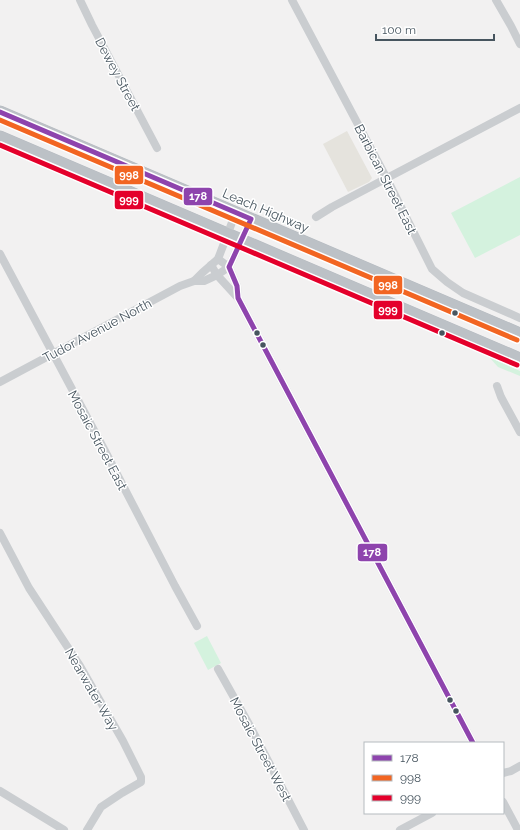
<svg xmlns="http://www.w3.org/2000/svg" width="520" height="830" viewBox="0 0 520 830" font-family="Raleway,sans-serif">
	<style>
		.green { fill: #d4f2de }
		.sand { fill: #e5e3dd }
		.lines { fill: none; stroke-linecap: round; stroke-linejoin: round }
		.highway-casing { stroke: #b6bbc1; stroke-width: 13 }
		.minor { stroke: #cacdd0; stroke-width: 8 }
		.highway { stroke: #bcc1c6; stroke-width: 12 }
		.bus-1-casing { stroke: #fff; stroke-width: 8 }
		.bus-2-casing { stroke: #fff; stroke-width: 8 }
		.bus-3-casing { stroke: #fff; stroke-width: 8 }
		.bus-1 { stroke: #8e44ad; stroke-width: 5 }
		.bus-2 { stroke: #f26522; stroke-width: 5 }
		.bus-3 { stroke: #e4002b; stroke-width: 5 }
		.bus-dot { fill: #47555f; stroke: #fff; stroke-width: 1.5 }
		.labels { text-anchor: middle; stroke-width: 3; stroke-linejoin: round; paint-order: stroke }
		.street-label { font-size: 13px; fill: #47555f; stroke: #fff }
		.line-badge { stroke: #fff; stroke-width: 1.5 }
		.badge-label { font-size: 11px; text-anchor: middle; font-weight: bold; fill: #fff }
	</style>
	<rect width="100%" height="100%" fill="#f2f1f1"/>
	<g class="green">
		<path d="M520,177V235L475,258L451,213Z"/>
		<path d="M489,357L520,371V376L498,367Z"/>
		<path d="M207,636L221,663L208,670L194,643Z"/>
	</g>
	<path class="sand" d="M347,131L372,178L369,182L348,192L323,144Z"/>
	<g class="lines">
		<g class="highway-casing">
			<g id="highway">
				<path d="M0,112L520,334"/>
				<path d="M0,137L520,359"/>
			</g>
		</g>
		<g class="minor">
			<path d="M80,0L92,25L157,148"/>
			<path d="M292,0L387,179L432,269L447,282L463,293L520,318"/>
			<path d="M496,0L511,26L520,44"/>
			<path d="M316,217L332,207L520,108"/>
			<path d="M0,254L105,451L175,586L197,626"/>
			<path d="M218,259L229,267L237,286L238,297"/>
			<path d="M211,265L217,275L238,298L473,743"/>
			<path d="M194,281L202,273L218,259L236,212"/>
			<path d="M0,382L180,286L194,281H204L217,275L229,267L251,219"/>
			<path d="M497,386L501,397L520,432"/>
			<path d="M0,533L29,588L80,666L123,741L141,777V782L122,793L101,807L87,830"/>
			<path d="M218,669L250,726L304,830"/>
			<path d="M503,773L511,771L520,766"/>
			<path d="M0,791L64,830"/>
			<path d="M503,802L518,830"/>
			<path d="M400,830L432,813"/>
		</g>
		<use href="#highway" class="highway"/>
		<g class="bus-1-casing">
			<path id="bus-1" d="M0,112L251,219L229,267L237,286L238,298L473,743"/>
		</g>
		<g class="bus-2-casing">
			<path id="bus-2" d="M0,120L517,340"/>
		</g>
		<g class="bus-3-casing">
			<path id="bus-3" d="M0,145L517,365"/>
		</g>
		<use href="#bus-1" class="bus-1"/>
		<use href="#bus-2" class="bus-2"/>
		<use href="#bus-3" class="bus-3"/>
	</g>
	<g class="bus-dot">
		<circle cx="455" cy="313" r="3.5"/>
		<circle cx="257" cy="333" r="3.5"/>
		<circle cx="442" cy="333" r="3.5"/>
		<circle cx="263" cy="345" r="3.5"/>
		<circle cx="450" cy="700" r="3.5"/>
		<circle cx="456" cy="711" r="3.5"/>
	</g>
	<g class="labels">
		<g class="street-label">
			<text transform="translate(118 74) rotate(62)" y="5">Dewey Street</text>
			<text transform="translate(386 179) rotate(63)" y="5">Barbican Street East</text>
			<text transform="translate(266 210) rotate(23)" y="5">Leach Highway</text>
			<text transform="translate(97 330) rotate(-28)" y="5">Tudor Avenue North</text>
			<text transform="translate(98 440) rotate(62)" y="5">Mosaic Street East</text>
			<text transform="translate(92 689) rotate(60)" y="5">Nearwater Way</text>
			<text transform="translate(261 749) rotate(62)" y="5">Mosaic Street West</text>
		</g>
	</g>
	<g class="line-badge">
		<rect x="114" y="165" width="30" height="20" rx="4" fill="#f26522"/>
		<rect x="183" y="187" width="30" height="19" rx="4" fill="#8e44ad"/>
		<rect x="114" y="190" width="30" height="20" rx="4" fill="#e4002b"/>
		<rect x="373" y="275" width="30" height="20" rx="4" fill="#f26522"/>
		<rect x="373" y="300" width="30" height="20" rx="4" fill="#e4002b"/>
		<rect x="357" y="543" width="31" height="19" rx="4" fill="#8e44ad"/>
	</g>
	<g class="badge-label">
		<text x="129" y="179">998</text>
		<text x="198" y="200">178</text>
		<text x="129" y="204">999</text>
		<text x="388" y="289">998</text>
		<text x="388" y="314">999</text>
		<text x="372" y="556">178</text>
	</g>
	<rect x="364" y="742" width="140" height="72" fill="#ffffff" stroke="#b5bbbf"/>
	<rect x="372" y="755" width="20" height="6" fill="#8e44ad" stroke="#b5bbbf"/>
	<text x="400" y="762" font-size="12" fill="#47555f">178</text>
	<rect x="372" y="775" width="20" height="6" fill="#f26522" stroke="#b5bbbf"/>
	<text x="400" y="782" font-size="12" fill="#47555f">998</text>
	<rect x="372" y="795" width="20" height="6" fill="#e4002b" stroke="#b5bbbf"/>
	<text x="400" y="802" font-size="12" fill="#47555f">999</text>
	<path d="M376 34v6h118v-6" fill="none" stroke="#47555f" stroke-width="2"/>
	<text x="382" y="34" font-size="12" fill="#47555f" stroke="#ffffff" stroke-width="3" paint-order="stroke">100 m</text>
</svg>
